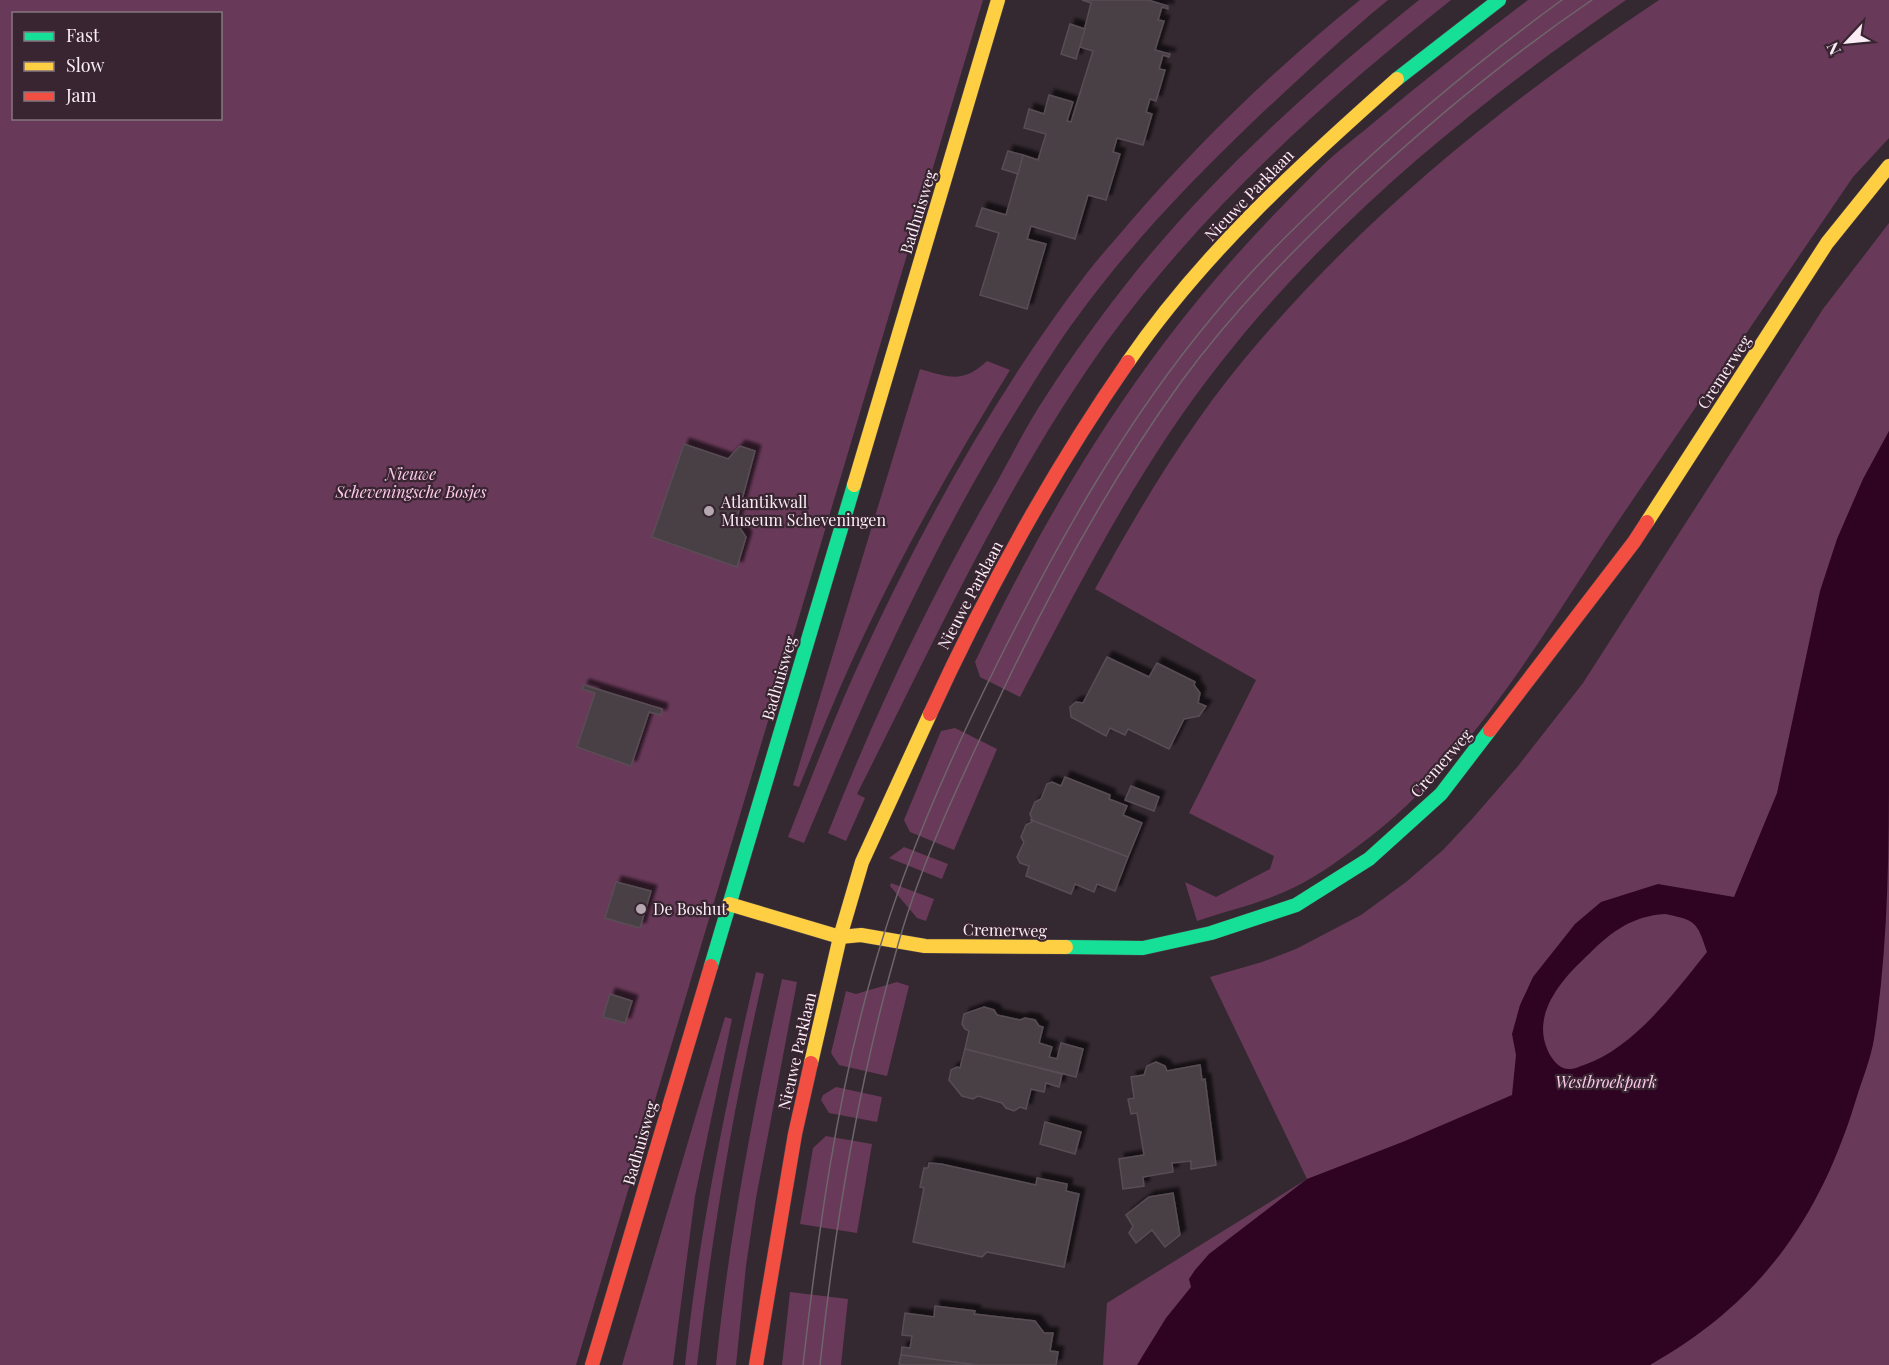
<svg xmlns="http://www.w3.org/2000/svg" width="1889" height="1365" viewBox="0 0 1889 1365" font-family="'Playfair Display',serif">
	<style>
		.green { fill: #693959; fill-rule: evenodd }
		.water { fill: #2f0423; fill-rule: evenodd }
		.building { fill: #483f45; stroke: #584e54; stroke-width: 1.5; filter: url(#shadow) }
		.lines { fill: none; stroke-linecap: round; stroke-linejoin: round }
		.fast-casing { stroke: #50474c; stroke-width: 15 }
		.slow-casing { stroke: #50474c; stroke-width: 15 }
		.jam-casing { stroke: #50474c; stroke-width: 15 }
		.fast { stroke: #16e098; stroke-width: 14 }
		.slow { stroke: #ffcf43; stroke-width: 14 }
		.jam { stroke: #f24e42; stroke-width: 14 }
		.tram { stroke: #6e656b; stroke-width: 1.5 }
		.poi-dot { fill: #b5a8b0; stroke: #382531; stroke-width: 2 }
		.labels { text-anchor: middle; stroke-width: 4.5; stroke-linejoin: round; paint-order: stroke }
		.street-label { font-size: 16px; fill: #fbedf5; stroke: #382531 }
		.park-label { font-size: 16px; font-style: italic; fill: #ffcbea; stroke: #382531 }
		.poi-label { font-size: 16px; fill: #fbedf5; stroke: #382531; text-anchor: start }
	</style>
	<defs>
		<filter id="shadow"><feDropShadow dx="5.5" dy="-5.5" stdDeviation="1.5" flood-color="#0009"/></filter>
	</defs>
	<rect width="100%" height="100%" fill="#342930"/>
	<g class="green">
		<path d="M0,0H983L576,1365H0ZM14,14H220V118H14Z"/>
		<path d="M1360,0H1388C1344,36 1302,76 1260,115C1194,178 1132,242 1078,316C1057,344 1039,374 1021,403C933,543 867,692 804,843L788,837C809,784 829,731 852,679C916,538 992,397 1087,273C1100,256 1116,239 1130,222C1200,141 1277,67 1360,0Z"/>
		<path d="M1419,0H1451C1325,100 1204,209 1108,340C1007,481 935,640 857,794L865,798L846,841L828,833C876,711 931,595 997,482C1013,453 1028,423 1046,396C1073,354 1103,313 1134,274C1216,172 1318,81 1419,0Z"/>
		<path d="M1528,0H1626C1475,104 1331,221 1218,366C1138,468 1080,583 1020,697L980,677L975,662C1028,551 1090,441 1164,343C1210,282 1262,225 1317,171C1334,154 1354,139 1372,124C1423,81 1475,40 1528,0Z"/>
		<path d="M1659,0H1889V138L1853,177C1774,293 1694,409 1615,526C1540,638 1469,765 1358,846C1335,863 1311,881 1284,892C1257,904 1226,911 1197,921L1185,882L1216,897L1270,869L1274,856L1189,813L1256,680L1095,589C1143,501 1196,413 1263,337C1378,204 1513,97 1659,0Z"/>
		<path d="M1889,223V1365H1103L1107,1303L1307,1179L1210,977L1262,962L1296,949L1361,915L1406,882L1443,850L1472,819L1518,766L1583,683L1823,309Z"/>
		<path d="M987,361L1010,370C957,456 907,544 864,635C840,685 820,736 799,787L793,785L920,369C948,377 963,384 987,361Z"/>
		<path d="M955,728L997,749L954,850L910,832L904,820L941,731Z"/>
		<path d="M904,847L948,864L942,879L889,858Z"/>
		<path d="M891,883L934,899L926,921L917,918L890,886Z"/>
		<path d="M756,972L764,974C734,1103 712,1233 697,1365H685C699,1232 726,1102 756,972Z"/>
		<path d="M782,979L797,982L756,1198L746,1266L736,1365H716C729,1235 754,1107 782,979Z"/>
		<path d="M897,982L909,986L887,1076L839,1065L831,1053L846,991L856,994Z"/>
		<path d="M725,1017L732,1019L695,1196L673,1365H622Z"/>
		<path d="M836,1087L882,1097L877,1122L829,1113L821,1100L823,1095Z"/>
		<path d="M826,1136L872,1144L857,1233L800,1224L813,1148Z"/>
		<path d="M790,1292L848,1299L841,1365H782Z"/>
	</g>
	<path class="water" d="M1889,431C1889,537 1889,642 1889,748C1889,845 1889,942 1874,1039C1871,1057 1864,1075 1858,1093C1822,1215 1763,1301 1650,1365H1137L1166,1318L1191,1287L1189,1279L1195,1270L1209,1254L1307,1179L1405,1141L1512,1095L1516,1055L1512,1034L1520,1005L1533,977L1575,924L1601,902L1658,884L1734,897L1777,793L1820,591L1837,539L1863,479ZM1665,914C1696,920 1697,922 1707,952C1675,992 1634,1048 1584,1065C1580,1066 1575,1069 1571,1069C1561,1070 1555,1063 1550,1055C1528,1015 1563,978 1590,953C1612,931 1633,916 1665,914Z"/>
	<g class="building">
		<path d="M1082,0H1148L1168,6V9L1162,7L1158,20L1164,21L1155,50L1170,54L1169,57L1163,55L1159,69L1165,70L1156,101L1150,99L1146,112L1152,114L1143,145L1117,138L1113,152L1120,154L1106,200L1088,195L1075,239L1031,226L1027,239L1046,244L1027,309L980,295L999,233L976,226L982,208L1006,215L1023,155L1038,160L1046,134L1024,128L1029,109L1044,114L1049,95L1073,102L1067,121L1071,122L1093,51L1080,47L1091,3Z"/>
		<path d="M1070,24L1085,29L1076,59L1061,54Z"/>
		<path d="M1008,151L1023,155L1018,174L1002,169Z"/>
		<path d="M684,444L728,459L740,446L755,451L736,522L746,537L737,567L652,537Z"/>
		<path d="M1107,657L1149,677L1157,663L1195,682L1194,685L1200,693L1198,703L1206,706L1199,716L1184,719L1169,749L1128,729L1125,735L1110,728L1106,736L1071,717L1070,707L1076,702L1083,703Z"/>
		<path d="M584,685L662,709L661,715L649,712L631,766L577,747L595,693L582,689Z"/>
		<path d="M1065,777L1110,795L1109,799L1127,806L1123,815L1142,823L1128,857L1031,820L1032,819L1030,814L1035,802L1041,799L1047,784L1052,782L1061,786Z"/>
		<path d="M1131,786L1159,797L1154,811L1125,800Z"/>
		<path d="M1031,820L1128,857L1115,891L1097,884L1094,892L1075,884L1071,894L1026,876L1029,866L1020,863L1017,857L1024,842L1021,837L1026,825L1032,822Z"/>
		<path d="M616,882L651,891L640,928L605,918Z"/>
		<path d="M610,994L632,1001L625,1023L603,1017Z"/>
		<path d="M984,1007L994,1010L997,1015L1020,1020L1025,1018L1035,1020L1039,1026L1043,1027L1039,1043L1052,1047L1049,1057L1057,1059L1061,1043L1083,1049L1076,1077L965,1049L969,1031L965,1029L962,1024L964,1014Z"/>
		<path d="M965,1049L1062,1074L1059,1087L1046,1083L1044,1092L1031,1089L1026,1109L1020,1107L1014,1111L1006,1108L1002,1103L978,1096L973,1099L962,1096L949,1080L951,1070L957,1067L960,1068Z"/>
		<path d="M1156,1062L1165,1066L1167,1071L1200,1065L1202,1080L1205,1079L1216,1165L1191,1169V1161L1172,1163L1173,1172L1143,1177L1144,1186L1123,1189L1119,1159L1144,1155L1137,1113L1131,1114L1128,1099L1134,1098L1131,1077L1144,1075L1147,1066Z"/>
		<path d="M1045,1122L1081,1132L1075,1154L1040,1144Z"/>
		<path d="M929,1163L941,1164L1036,1185L1037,1178L1067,1184L1066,1191L1079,1194L1064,1267L987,1252L982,1257L913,1242L924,1188L920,1187L924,1168H928Z"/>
		<path d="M1173,1193L1180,1235L1165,1247L1152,1230L1136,1243L1129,1233L1133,1226L1126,1215L1149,1197Z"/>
		<path d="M935,1306L975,1311L974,1314L1035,1321L1044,1333H1053L1050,1351L1058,1352L1056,1365H977L901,1355L902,1347L910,1348L912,1336L902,1335L905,1313L934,1317Z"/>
		<path d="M901,1355L977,1365H905L899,1364Z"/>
	</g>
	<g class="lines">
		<g class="fast-casing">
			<g id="fast">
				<path d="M1397,79L1499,0"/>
				<path d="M1066,947L1143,948L1211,933L1296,905L1369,859L1441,794L1490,730"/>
				<path d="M711,966L854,485"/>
			</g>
		</g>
		<g class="slow-casing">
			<g id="slow">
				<path d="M1128,362C1202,254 1300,165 1397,79"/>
				<path d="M854,485L998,0"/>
				<path d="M1647,522L1827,243L1889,166"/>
				<path d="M729,904L840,937L861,935L925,946L1066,947"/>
				<path d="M811,1063L840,937L862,862L930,714"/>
			</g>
		</g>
		<g class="jam-casing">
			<g id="jam">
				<path d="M930,714C986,592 1051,473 1128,362"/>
				<path d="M1490,730L1634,542L1647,522"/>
				<path d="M592,1365L711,966"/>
				<path d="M756,1365L795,1134L811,1063"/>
			</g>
		</g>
		<use href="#fast" class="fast"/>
		<use href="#slow" class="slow"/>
		<use href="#jam" class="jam"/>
		<g class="tram">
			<path d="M803,1365C818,1234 836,1101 872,974C902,867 947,765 996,666C1058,542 1125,421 1214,315C1250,271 1291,231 1332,192C1405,122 1481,59 1562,0"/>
			<path d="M820,1365C835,1222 859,1079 899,941C923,859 959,783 995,707C1048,594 1108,483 1181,382C1233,311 1294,249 1357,190C1431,121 1508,57 1592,0"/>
		</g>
	</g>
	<g class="poi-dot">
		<circle cx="709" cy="511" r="6"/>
		<circle cx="641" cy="909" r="6"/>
	</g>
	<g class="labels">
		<g class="street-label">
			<text transform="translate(1249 195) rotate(-46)" y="6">Nieuwe Parklaan</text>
			<text transform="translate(918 212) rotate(-73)" y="6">Badhuisweg</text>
			<text transform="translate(1724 372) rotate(-57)" y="6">Cremerweg</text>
			<text transform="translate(970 595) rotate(-62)" y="6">Nieuwe Parklaan</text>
			<text transform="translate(779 678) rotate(-74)" y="6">Badhuisweg</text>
			<text transform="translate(1441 763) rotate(-49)" y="6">Cremerweg</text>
			<text transform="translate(1005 930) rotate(1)" y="6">Cremerweg</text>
			<text transform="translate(797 1051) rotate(-77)" y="6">Nieuwe Parklaan</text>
			<text transform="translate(640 1143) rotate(-74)" y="6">Badhuisweg</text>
		</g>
		<g class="park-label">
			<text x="411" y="480">Nieuwe<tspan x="411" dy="18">Scheveningsche Bosjes</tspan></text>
			<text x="1606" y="1088">Westbroekpark</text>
		</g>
		<g class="poi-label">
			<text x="721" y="508">Atlantikwall<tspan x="721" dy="18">Museum Scheveningen</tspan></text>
			<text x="653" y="915">De Boshut</text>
		</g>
	</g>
	<rect x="12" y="12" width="210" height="108" fill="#382531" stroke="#86757f" stroke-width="1.5"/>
	<rect x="24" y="32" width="30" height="9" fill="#16e098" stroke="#86757f" stroke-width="1.5"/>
	<text x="66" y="42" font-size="18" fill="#fbedf5">Fast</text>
	<rect x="24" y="62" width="30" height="9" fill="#ffcf43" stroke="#86757f" stroke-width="1.5"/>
	<text x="66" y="72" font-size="18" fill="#fbedf5">Slow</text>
	<rect x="24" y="92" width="30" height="9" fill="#f24e42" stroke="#86757f" stroke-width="1.5"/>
	<text x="66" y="102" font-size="18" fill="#fbedf5">Jam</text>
	<g transform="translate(1847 42) rotate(244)" stroke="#382531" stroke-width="4.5" paint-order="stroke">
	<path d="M0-4.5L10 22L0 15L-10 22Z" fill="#fbedf5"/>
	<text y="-9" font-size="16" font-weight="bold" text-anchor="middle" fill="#fbedf5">N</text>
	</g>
</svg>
